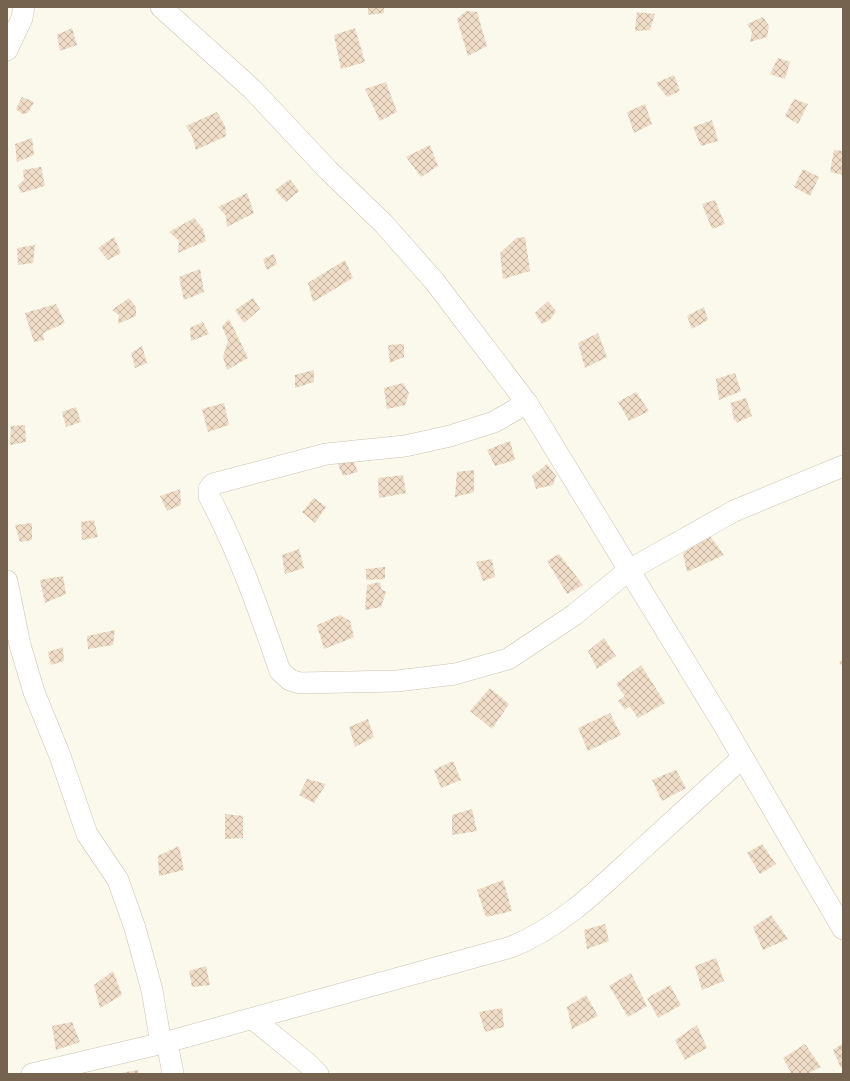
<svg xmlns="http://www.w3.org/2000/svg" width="850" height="1081" viewBox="0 0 850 1081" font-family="Ubuntu,sans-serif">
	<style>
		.building { fill: url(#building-cross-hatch) }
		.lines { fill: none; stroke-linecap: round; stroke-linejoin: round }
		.street-casing { stroke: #cdc2b2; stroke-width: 22 }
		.street { stroke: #fff; stroke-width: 21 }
	</style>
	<defs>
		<pattern id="building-cross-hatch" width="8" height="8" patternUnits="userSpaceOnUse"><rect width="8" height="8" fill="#efdcc6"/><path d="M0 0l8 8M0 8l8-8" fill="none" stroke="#c6b6a3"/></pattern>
	</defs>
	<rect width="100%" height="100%" fill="#fbf8ec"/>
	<g class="building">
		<path d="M368,7H384V13L368,15Z"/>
		<path d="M466,11L477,12L487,46L468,56L457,19Z"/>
		<path d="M637,12L655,14L650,30L635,31Z"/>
		<path d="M763,17L769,26L767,37L750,42L752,32L747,24Z"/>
		<path d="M72,28L77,45L60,51L57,35Z"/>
		<path d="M355,28L365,62L341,69L334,35Z"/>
		<path d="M778,58L790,62L785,79L770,74Z"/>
		<path d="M674,75L680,91L667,97L656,83Z"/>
		<path d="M386,82L397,112L380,121L365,89Z"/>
		<path d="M22,97L34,102L28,113L22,114L16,109Z"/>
		<path d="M794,99L808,104L798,124L785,116Z"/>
		<path d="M645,104L652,124L634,133L627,112Z"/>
		<path d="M217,112L225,126L226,136L196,150L192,136L186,126Z"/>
		<path d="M712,120L718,141L701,146L693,127Z"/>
		<path d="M32,138L34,155L17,162L15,144Z"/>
		<path d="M430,145L438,166L421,177L406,157Z"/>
		<path d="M834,150L843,151V175L830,172Z"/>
		<path d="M41,167L45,186L21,193L18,185L24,180L23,170Z"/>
		<path d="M803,169L819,177L810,196L794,187Z"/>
		<path d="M290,179L299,191L286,202L275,190Z"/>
		<path d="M247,193L254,213L227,227L226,216L218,207Z"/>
		<path d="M715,200L725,224L712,229L702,204Z"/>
		<path d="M194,218L203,229L206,241L178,253L179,241L169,232Z"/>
		<path d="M114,237L121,253L108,260L98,248Z"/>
		<path d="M525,237L530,271L503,279L500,253L516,238Z"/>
		<path d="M35,245L33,263L18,265L17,248Z"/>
		<path d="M274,254L277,264L267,270L263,259Z"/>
		<path d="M345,260L353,278L313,302L308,283Z"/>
		<path d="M200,269L204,292L184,300L179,277Z"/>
		<path d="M129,298L136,307V316L118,324L119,315L112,310Z"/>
		<path d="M253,298L260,309L244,323L235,310Z"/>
		<path d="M548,301L556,311L550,320L542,324L535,313Z"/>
		<path d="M56,304L65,323L43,333L44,340L34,342L25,313Z"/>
		<path d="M704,307L708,320L692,329L687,316Z"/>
		<path d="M229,319L248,358L227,370L223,357L228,341L222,326Z"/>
		<path d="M203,322L209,334L191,341L190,328Z"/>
		<path d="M598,333L607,357L585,368L578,343Z"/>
		<path d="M404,344V357L390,363L388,345Z"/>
		<path d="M142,346L147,363L135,368L131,353Z"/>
		<path d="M314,370V382L295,388V375Z"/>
		<path d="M735,373L741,391L719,400L716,379Z"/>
		<path d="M403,383L409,393L405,405L387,409L384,388Z"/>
		<path d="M636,392L649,411L629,421L618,402Z"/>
		<path d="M746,398L752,416L736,423V420L734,421L731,403Z"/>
		<path d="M224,403L229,425L208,432L202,409Z"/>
		<path d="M76,407L81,422L66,427L62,412Z"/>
		<path d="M25,425L26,442L10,445L11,426Z"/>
		<path d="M510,441L515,460L495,466L487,450Z"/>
		<path d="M351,456L358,472L343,476L337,462Z"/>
		<path d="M547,464L556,476L553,485L536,489L532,476Z"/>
		<path d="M474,470V492L455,497L457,472Z"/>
		<path d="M403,475L406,493L379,498L378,478Z"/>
		<path d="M180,489L181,505L167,511L160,496Z"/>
		<path d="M314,498L326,507L315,523L302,512Z"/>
		<path d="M94,520L98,537L82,540L81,522Z"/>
		<path d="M32,523V540L20,542L15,525Z"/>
		<path d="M710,536L724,555L687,572L683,553Z"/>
		<path d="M299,549L304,568L285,574L282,555Z"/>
		<path d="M559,554L583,585L567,594L547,561Z"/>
		<path d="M492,559L495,577L483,581L476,562Z"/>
		<path d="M385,567V579L366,580V569Z"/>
		<path d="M63,576L66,594L45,603L40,580Z"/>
		<path d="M380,582L381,589L386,592L381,607L365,610L367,585Z"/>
		<path d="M340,615L350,621L354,637L324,649L317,625Z"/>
		<path d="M115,630L113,645L88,649L87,636Z"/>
		<path d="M604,638L616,656L597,669L588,651Z"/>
		<path d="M63,647L64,661L51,665L48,652Z"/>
		<path d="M843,659V667L839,662Z"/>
		<path d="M641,665L665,703L638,718L629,706L625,710L618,701L625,696L616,684Z"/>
		<path d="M490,688L509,704L492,729L470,711Z"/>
		<path d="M610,713L621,735L588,751L578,728Z"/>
		<path d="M368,719L374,737L355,747L349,727Z"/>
		<path d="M453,761L461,780L441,788L434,770Z"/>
		<path d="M676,770L686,788L662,801L652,780Z"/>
		<path d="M307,779L326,784L314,803L299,795Z"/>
		<path d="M472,809L477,831L452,835V815Z"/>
		<path d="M225,814L243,816V838L225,839Z"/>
		<path d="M762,844L776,864L760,874L747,853Z"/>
		<path d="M179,846L184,870L159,876L158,856Z"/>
		<path d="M503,880L512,911L486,917L477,890Z"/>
		<path d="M771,915L788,939L763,950L753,927Z"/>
		<path d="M605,924L609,941L587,949L584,930Z"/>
		<path d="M716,958L724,981L702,990L695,966Z"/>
		<path d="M206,966L210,985L192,987L189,971Z"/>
		<path d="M113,971L122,995L100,1008L94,985Z"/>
		<path d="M631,973L647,1006L628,1017L609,986Z"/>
		<path d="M670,985L681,1005L658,1018L647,998Z"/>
		<path d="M586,995L598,1016L572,1029L567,1007Z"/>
		<path d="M502,1008L504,1027L485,1032L479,1012Z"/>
		<path d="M72,1022L80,1042L56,1050L52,1026Z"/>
		<path d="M697,1025L707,1048L685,1060L675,1040Z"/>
		<path d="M843,1043V1066L841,1068L833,1050Z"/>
		<path d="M805,1044L821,1067L807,1074H792L783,1058Z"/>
		<path d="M138,1070L139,1074H121V1073Z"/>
	</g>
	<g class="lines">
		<g class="street-casing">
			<g id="street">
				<path d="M161,7L252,89L328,170L384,224L435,282L527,403L725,727L843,929"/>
				<path d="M7,50L22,18L24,7"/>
				<path d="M527,403L494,422L450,436L405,446L326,454L213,484L209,489V496C239,553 259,610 280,671L290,680L300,683L397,681L455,674L508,659L574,615L629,570L734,511L843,466"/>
				<path d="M7,581L20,645L34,692L60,756L87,834L118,880L135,928L152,990L161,1044"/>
				<path d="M253,1019L307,1063L318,1074"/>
				<path d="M167,1042L173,1074"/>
				<path d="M32,1074L167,1042L511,947C561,927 600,888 639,852C673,821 708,789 742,758"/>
			</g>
		</g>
		<use href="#street" class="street"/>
	</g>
	<rect width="850" height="1081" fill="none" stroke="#756350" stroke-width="16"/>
</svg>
